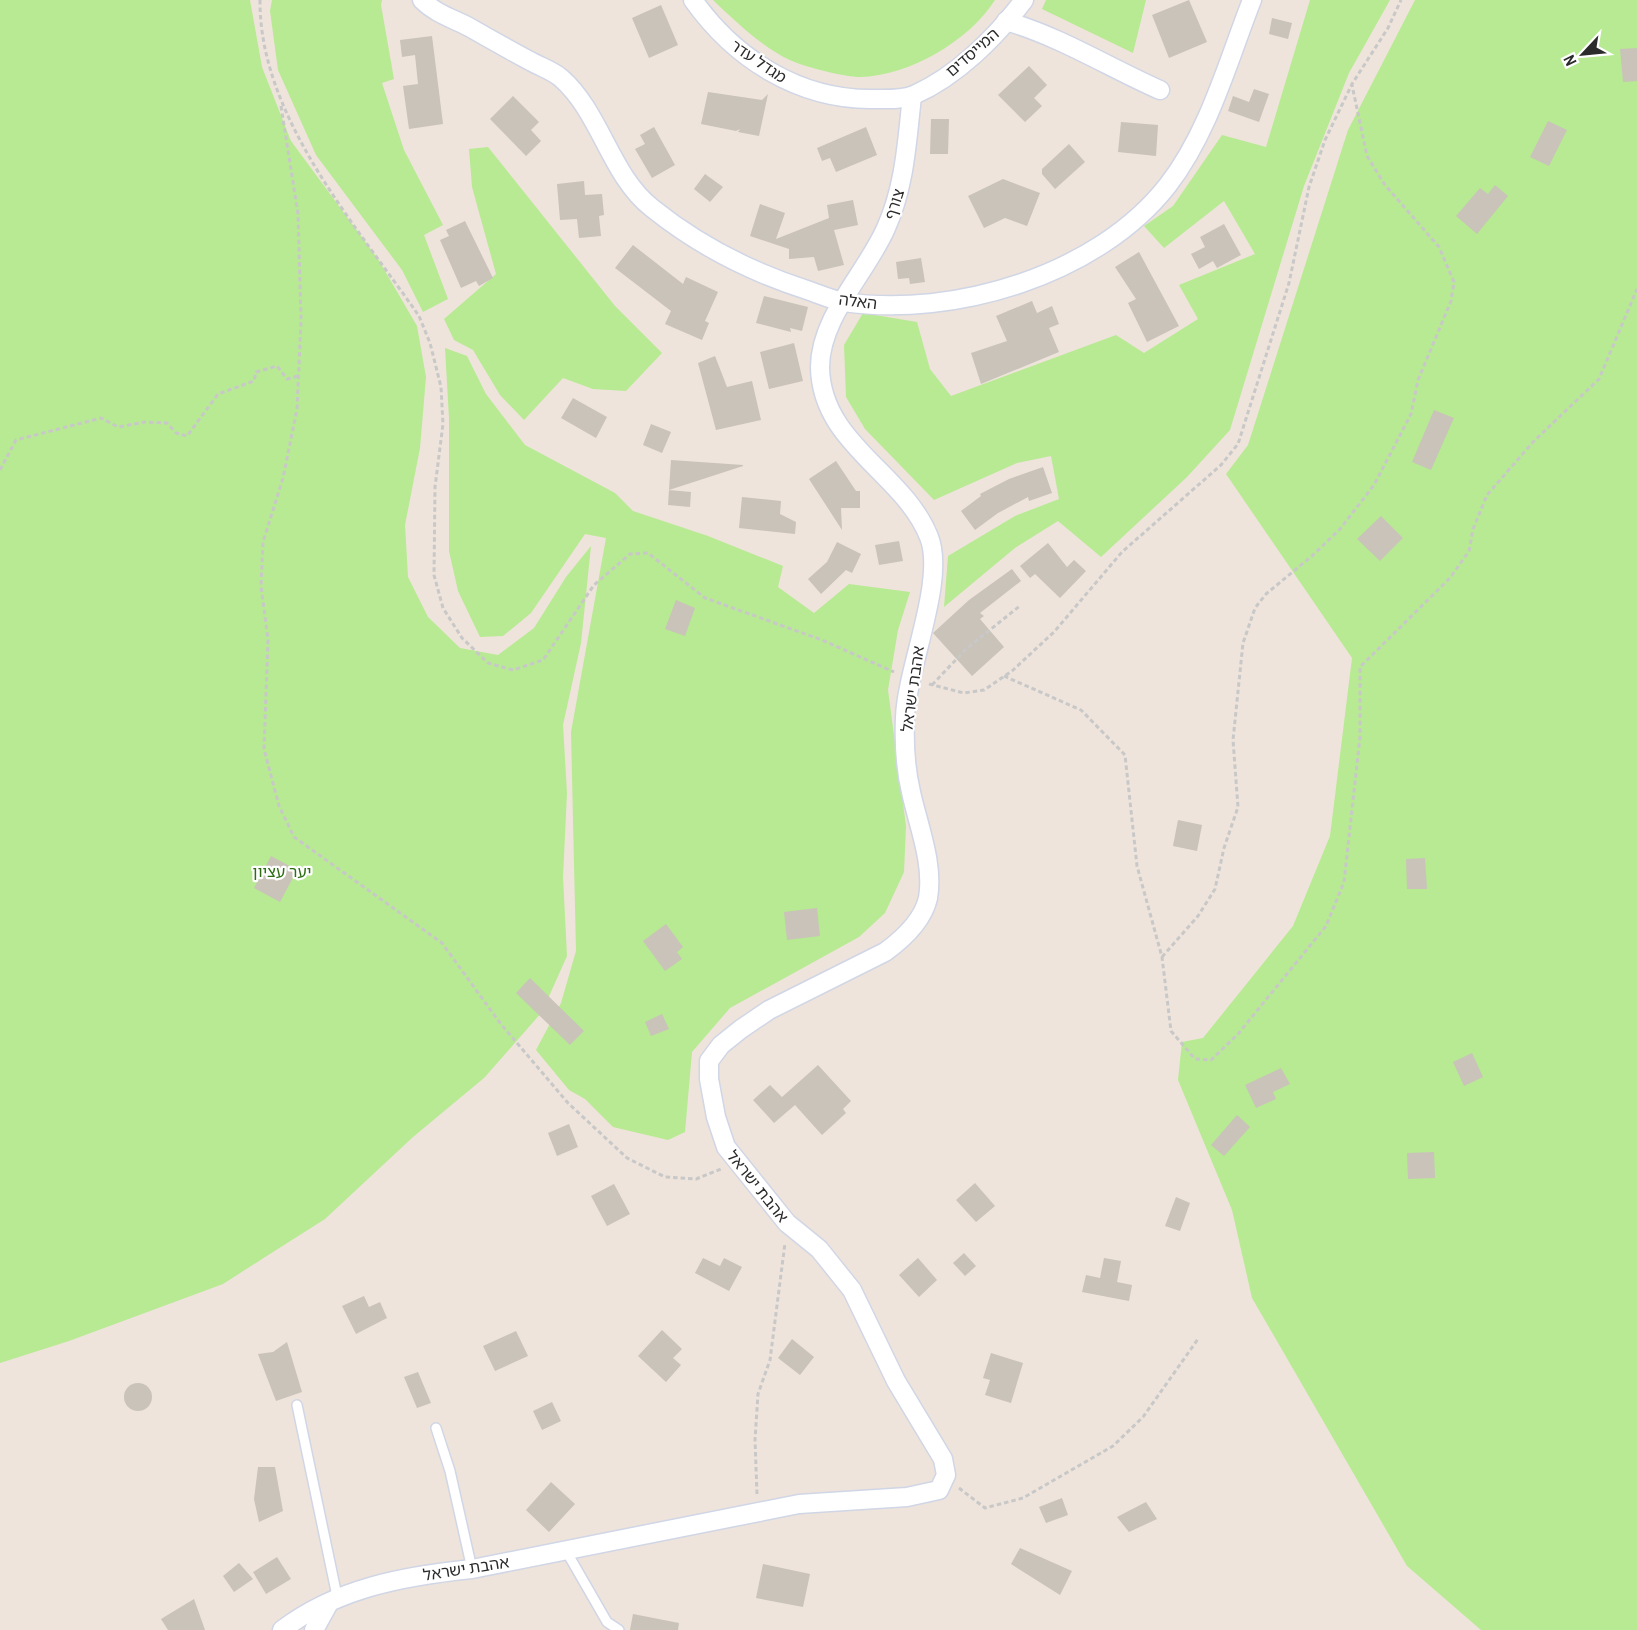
<svg xmlns="http://www.w3.org/2000/svg" width="1637" height="1630" viewBox="0 0 1637 1630" font-family="'Archivo Narrow','Noto Sans Hebrew',sans-serif">
	<style>
		.green { fill: #b7ea92 }
		.building { fill: #c9c3ba }
		.lines { fill: none; stroke-linecap: round; stroke-linejoin: round }
		.lane-casing { stroke: #d0d6e5; stroke-width: 12 }
		.street-casing { stroke: #d0d6e5; stroke-width: 21 }
		.path { stroke: #c8c8c8; stroke-width: 3; stroke-dasharray: 4.5 3; stroke-linecap: butt }
		.lane { stroke: #fff; stroke-width: 9 }
		.street { stroke: #fff; stroke-width: 18 }
		.labels { text-anchor: middle; stroke-width: 4.5; stroke-linejoin: round; paint-order: stroke }
		.street-label { font-size: 16px; fill: #2b2b2b; stroke: #fff }
		.park-label { font-size: 16px; fill: #2e6f13; stroke: #fff }
	</style>
	<rect width="100%" height="100%" fill="#eee4db"/>
	<g class="green">
		<path d="M0,0H250L262,67L291,141L378,259L417,326L426,377L420,448L405,525L408,577L428,617L460,648L498,655L534,628L566,577L591,546L581,643L563,725L567,793L563,877L567,956L542,1012L484,1078L413,1137L325,1219L262,1259L223,1284L69,1341L0,1363Z"/>
		<path d="M272,0H382L381,5L394,79L382,83L404,150L443,225L424,235L448,299L423,312L402,270L316,155L278,70L270,11Z"/>
		<path d="M713,0H995C969,41 909,76 860,77C845,77 811,68 797,63C768,53 735,21 713,0Z"/>
		<path d="M1046,0H1146L1133,53L1042,9Z"/>
		<path d="M1310,0H1390L1349,73L1304,186L1230,430L1187,477L1101,557L1058,521L1015,548L944,607L948,556L1015,516L1059,499L1051,456L1017,463L934,500L865,429L846,397L844,345L863,313L917,322L930,369L951,396L1116,335L1144,353L1198,319L1179,285L1255,254L1224,201L1164,248L1144,226L1173,206L1222,135L1266,147Z"/>
		<path d="M1415,0H1637V1630H1481L1407,1566L1252,1298L1232,1210L1178,1080L1182,1042L1203,1038L1293,926L1330,836L1352,658L1226,474L1248,445L1348,130Z"/>
		<path d="M488,147L615,306L662,353L626,391L593,389L563,378L524,420L500,395L473,350L454,340L444,319L496,274L472,187L469,149Z"/>
		<path d="M445,348L467,356L486,394L525,445L615,493L633,511L708,536L783,566L778,587L814,613L849,584L910,592L898,630L888,690L906,826L904,872L885,913L859,937L730,1008L692,1052L685,1132L668,1140L613,1127L585,1099L569,1090L536,1050L561,1003L576,951L571,732L606,538L585,534L531,613L503,636L480,637L458,591L449,551V418Z"/>
	</g>
	<g class="building">
		<path d="M1189,0L1207,42L1169,58L1152,15Z"/>
		<path d="M661,5L678,45L649,58L632,18Z"/>
		<path d="M1272,18L1292,23L1288,39L1269,34Z"/>
		<path d="M432,36L443,124L409,129L403,86L418,84L415,55L402,57L400,40Z"/>
		<path d="M1637,48V81L1623,82L1620,49Z"/>
		<path d="M1029,66L1047,85L1034,98L1042,106L1025,122L998,95Z"/>
		<path d="M1254,89L1269,94L1259,122L1228,111L1233,96L1249,102Z"/>
		<path d="M708,92L762,100L768,94L759,136L738,132L740,129L736,131L701,124Z"/>
		<path d="M513,96L539,122L531,130L541,141L526,156L490,119Z"/>
		<path d="M931,119H949L948,154H930Z"/>
		<path d="M1548,121L1567,130L1549,166L1530,157Z"/>
		<path d="M1121,122L1158,125L1156,156L1118,152Z"/>
		<path d="M654,127L675,165L652,178L635,149L645,144L640,135Z"/>
		<path d="M866,127L877,155L836,172L830,158L822,161L817,148Z"/>
		<path d="M1069,144L1085,162L1055,189L1042,174V169Z"/>
		<path d="M705,174L723,187L710,202L694,189Z"/>
		<path d="M1003,179L1040,193L1027,226L1005,218L984,228L968,196Z"/>
		<path d="M584,181L585,195L602,194L604,215L599,216L601,236L579,238L577,219L560,220L557,184Z"/>
		<path d="M1495,185L1508,196L1477,234L1456,216L1480,188L1488,194Z"/>
		<path d="M853,200L858,225L834,230L844,265L818,271L814,257L789,259V249L750,236L760,204L785,213L776,239L829,218L827,205Z"/>
		<path d="M465,221L493,278L479,286L476,281L461,288L440,240L449,236L446,230Z"/>
		<path d="M1224,224L1241,255L1217,268L1213,261L1199,269L1191,254L1205,247L1200,237Z"/>
		<path d="M633,245L683,284L686,277L718,292L705,321L709,323L702,340L665,324L671,311L615,268Z"/>
		<path d="M1139,252L1179,326L1147,342L1128,303L1136,299L1115,267Z"/>
		<path d="M921,258L925,282L910,284L909,278L898,279L896,262Z"/>
		<path d="M764,296L808,307L802,331L790,328L791,332L756,323Z"/>
		<path d="M1032,301L1037,313L1052,306L1059,324L1049,328L1059,352L981,384L971,353L1007,341L996,316Z"/>
		<path d="M794,343L803,381L769,389L760,352Z"/>
		<path d="M715,356L727,387L752,381L761,420L716,430L698,363Z"/>
		<path d="M573,398L607,417L596,438L561,418Z"/>
		<path d="M1434,410L1454,418L1431,470L1412,462Z"/>
		<path d="M651,424L671,432L662,453L643,445Z"/>
		<path d="M671,460L743,465V466L669,490L691,492L690,507L668,505Z"/>
		<path d="M836,461L856,491H860V508H841L842,530L809,479Z"/>
		<path d="M1043,467L1052,493L1029,501L1028,497L998,513L975,530L961,511L981,496L980,494L1009,479Z"/>
		<path d="M742,497L781,501L780,514L796,522L795,534L739,528Z"/>
		<path d="M1381,516L1403,538L1380,561L1357,539Z"/>
		<path d="M899,541L903,561L879,565L875,545Z"/>
		<path d="M837,542L861,554L852,573L846,570L821,594L808,579L827,562Z"/>
		<path d="M1048,543L1067,567L1074,560L1086,571L1060,598L1035,574L1030,578L1020,566Z"/>
		<path d="M1012,569L1021,581L980,613L984,616L980,619L1004,647L972,676L933,633L969,600Z"/>
		<path d="M676,600L695,608L685,636L665,629Z"/>
		<path d="M1178,820L1202,825L1197,851L1173,846Z"/>
		<path d="M271,856L297,870L280,902L254,888Z"/>
		<path d="M1425,858L1427,889H1407L1406,859Z"/>
		<path d="M817,908L820,936L787,940L784,912Z"/>
		<path d="M666,924L683,947L677,952L682,959L665,971L643,941Z"/>
		<path d="M530,978L584,1031L570,1045L516,993Z"/>
		<path d="M662,1014L669,1029L651,1036L645,1022Z"/>
		<path d="M1472,1053L1483,1077L1464,1086L1453,1062Z"/>
		<path d="M818,1065L851,1101L843,1109L846,1113L822,1135L795,1105L774,1123L753,1100L770,1085L782,1097Z"/>
		<path d="M1281,1068L1290,1084L1273,1092L1276,1099L1256,1108L1245,1085Z"/>
		<path d="M1237,1115L1250,1127L1224,1156L1211,1145Z"/>
		<path d="M569,1124L578,1147L557,1156L548,1133Z"/>
		<path d="M1434,1152L1435,1178L1408,1179L1407,1153Z"/>
		<path d="M975,1183L995,1206L976,1222L956,1200Z"/>
		<path d="M614,1184L630,1214L607,1226L591,1196Z"/>
		<path d="M1176,1197L1190,1203L1180,1231L1165,1226Z"/>
		<path d="M964,1253L976,1266L965,1276L953,1263Z"/>
		<path d="M703,1258L720,1266L724,1258L742,1267L729,1291L695,1273Z"/>
		<path d="M918,1258L937,1280L919,1297L899,1275Z"/>
		<path d="M1104,1258L1121,1261L1117,1282L1132,1285L1129,1301L1082,1292L1086,1275L1100,1278Z"/>
		<path d="M364,1296L369,1307L380,1302L387,1318L356,1334L342,1306Z"/>
		<path d="M662,1330L682,1349L673,1358L681,1365L666,1382L638,1356Z"/>
		<path d="M516,1331L528,1356L495,1371L483,1346Z"/>
		<path d="M792,1339L814,1357L800,1375L778,1358Z"/>
		<path d="M287,1342L302,1392L276,1401L258,1354L273,1352Z"/>
		<path d="M991,1353L1023,1363L1011,1403L985,1395L990,1380L983,1378Z"/>
		<path d="M418,1372L431,1403L417,1408L404,1377Z"/>
		<circle cx="138" cy="1397" r="14"/>
		<path d="M552,1402L561,1421L542,1430L533,1411Z"/>
		<path d="M258,1467H275L283,1511L259,1522L254,1499Z"/>
		<path d="M551,1482L575,1504L549,1532L526,1510Z"/>
		<path d="M1062,1498L1068,1515L1046,1523L1039,1507Z"/>
		<path d="M1146,1502L1157,1519L1129,1532L1117,1517Z"/>
		<path d="M1020,1548L1072,1571L1060,1595L1011,1564Z"/>
		<path d="M277,1557L291,1579L266,1594L253,1572Z"/>
		<path d="M239,1563L253,1579L234,1592L223,1576Z"/>
		<path d="M763,1564L810,1574L803,1607L756,1598Z"/>
		<path d="M194,1599L205,1630H168L161,1619Z"/>
		<path d="M633,1614L679,1623L678,1630H630Z"/>
	</g>
	<g class="lines">
		<g class="lane-casing">
			<g id="lane">
				<path d="M297,1405L337,1596"/>
				<path d="M436,1428L450,1471L472,1569"/>
				<path d="M565,1549L607,1622L619,1630"/>
			</g>
		</g>
		<g class="street-casing">
			<g id="street">
				<path d="M422,0C436,14 452,18 469,27C490,39 511,51 532,62C541,67 553,71 561,78C601,113 610,175 652,208C698,245 751,272 807,290C819,294 832,300 844,302C954,318 1098,275 1168,185C1209,132 1228,61 1252,0"/>
				<path d="M693,0C735,59 799,100 873,99C886,99 902,100 914,95C957,76 996,37 1024,0"/>
				<path d="M1006,21C1061,37 1108,67 1160,90"/>
				<path d="M282,1630C337,1588 404,1576 472,1569L799,1504L907,1497L939,1490L946,1475L943,1459L896,1381L852,1290L819,1249L787,1223L726,1147L716,1117L709,1079V1061L721,1045L741,1029L769,1010L885,952C903,939 923,920 928,898C934,863 918,825 911,792C905,767 904,742 905,717C907,667 946,580 929,537C904,473 821,444 820,367C820,317 867,272 886,228C905,186 907,141 912,96"/>
				<path d="M314,1630L329,1603"/>
			</g>
		</g>
		<g class="path">
			<path d="M260,0C259,116 356,225 419,316L430,343L441,387L443,424L435,487L434,575L443,608L462,638L488,663L513,670L543,660L594,585L630,554L648,553L705,598L822,640L894,672"/>
			<path d="M281,106L298,214L301,320L297,409L283,478L263,542L261,586L268,640L264,749L279,806L294,837L442,943L500,1023L568,1103L627,1158L665,1177L696,1179L721,1169"/>
			<path d="M0,470L16,440L101,418L118,427L145,422L167,423L176,433L187,436L218,394L254,381L256,372L277,366L287,379L298,376"/>
			<path d="M1004,676L1081,710L1125,755L1137,866L1162,957L1171,1031L1195,1059L1211,1060L1238,1034L1326,926L1344,882L1360,737V667L1450,578L1469,551L1473,529L1487,495L1533,442L1599,379L1637,289"/>
			<path d="M929,684L964,693L984,690L1012,671L1054,632L1122,552L1221,465L1238,444L1289,283L1309,187L1325,140L1352,84L1388,28L1401,0"/>
			<path d="M932,685L966,649L1021,605"/>
			<path d="M1162,957L1198,916L1215,889L1224,848L1238,807L1233,740L1243,643L1255,608L1266,594L1313,555L1340,529L1374,485L1411,414L1418,380L1451,301L1454,282L1439,247L1385,185L1367,156L1352,85"/>
			<path d="M959,1488L985,1508L1023,1498L1113,1446L1143,1417L1198,1339"/>
			<path d="M757,1494L755,1440L758,1394L770,1360L785,1243"/>
		</g>
		<use href="#lane" class="lane"/>
		<use href="#street" class="street"/>
	</g>
	<g class="labels">
		<g class="street-label">
			<text transform="translate(972 52) rotate(-41)" y="6">המייסדים</text>
			<text transform="translate(759 61) rotate(34)" y="6">מגדל עדר</text>
			<text transform="translate(894 204) rotate(-72)" y="6">צורף</text>
			<text transform="translate(858 301) rotate(7)" y="6">האלה</text>
			<text transform="translate(912 689) rotate(-82)" y="6">אהבת ישראל</text>
			<text transform="translate(758 1186) rotate(51)" y="6">אהבת ישראל</text>
			<text transform="translate(466 1568) rotate(-9)" y="6">אהבת ישראל</text>
		</g>
		<g class="park-label">
			<text x="282" y="877">יער עציון</text>
		</g>
	</g>
	<g transform="translate(1583 54) rotate(244)" stroke="#ffffff" stroke-width="4.5" paint-order="stroke">
	<path d="M0-4.5L10 22L0 15L-10 22Z" fill="#2b2b2b"/>
	<text y="-9" font-size="16" font-weight="bold" text-anchor="middle" fill="#2b2b2b">N</text>
	</g>
</svg>
